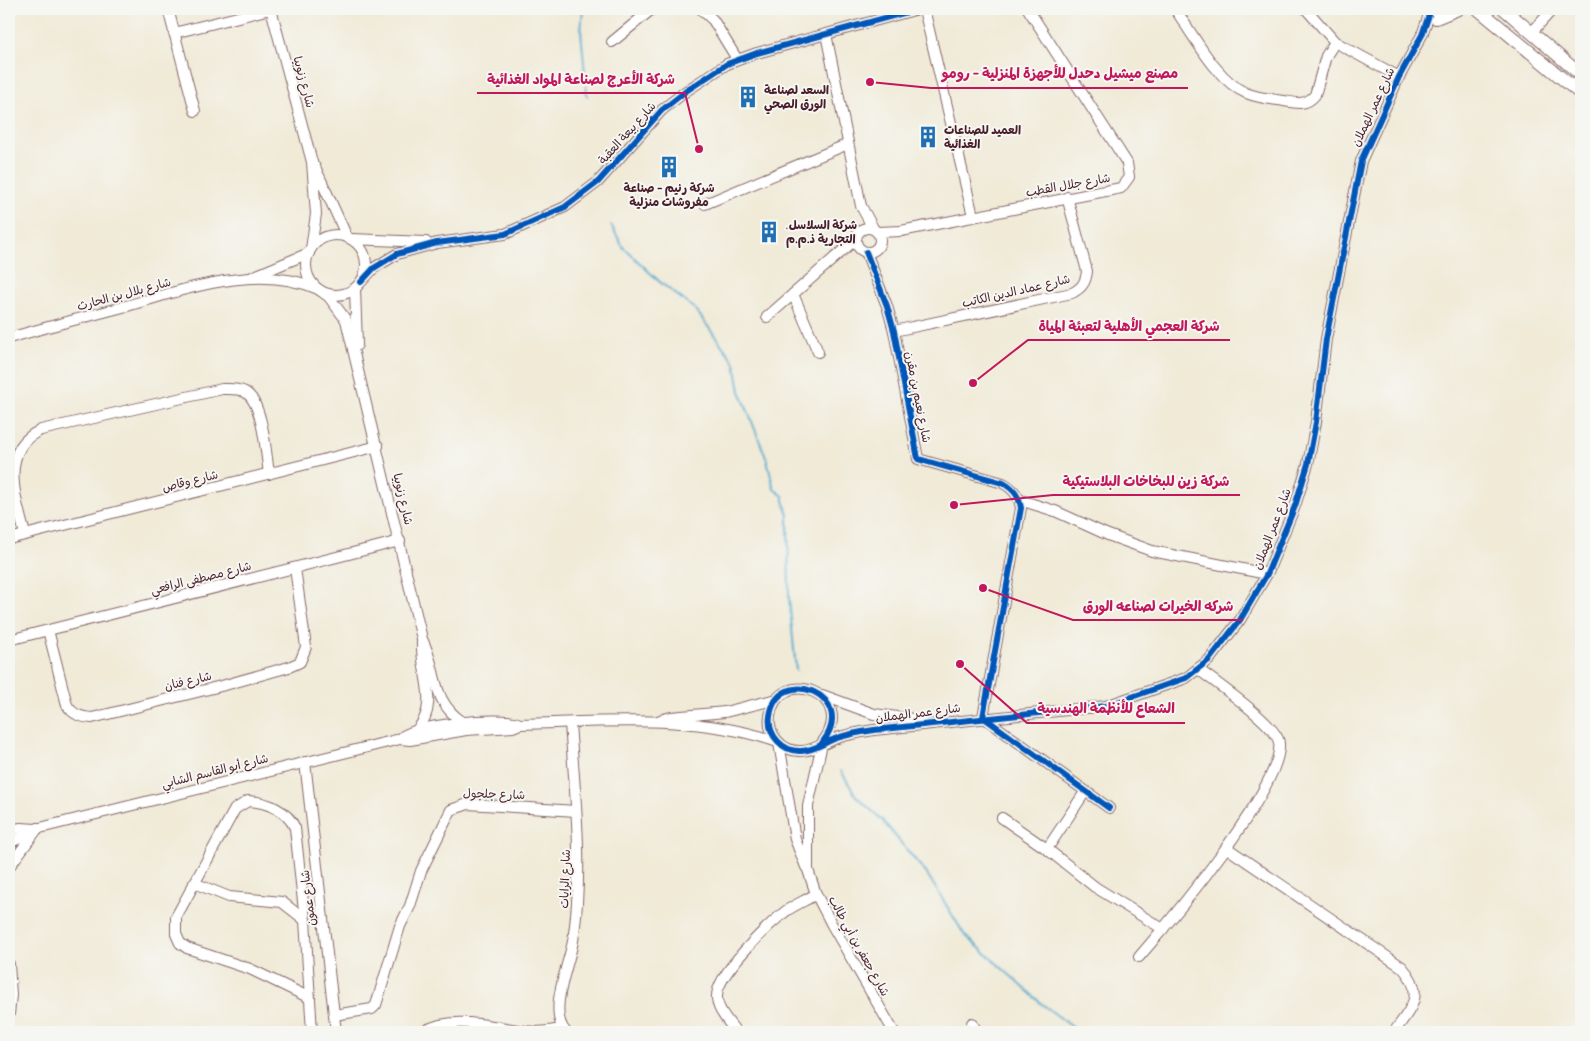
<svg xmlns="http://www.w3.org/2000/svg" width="1590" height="1041" viewBox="0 0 1590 1041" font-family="Pangolin,'Playpen Sans Arabic',sans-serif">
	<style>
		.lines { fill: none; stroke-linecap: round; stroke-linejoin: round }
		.stream { stroke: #51a8ce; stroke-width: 2 }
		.minor-casing { stroke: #846667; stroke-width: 12 }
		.major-casing { stroke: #846667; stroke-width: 14 }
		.minor { stroke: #fff; stroke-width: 10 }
		.major { stroke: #fff; stroke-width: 12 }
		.cycleway-casing { stroke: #f6f6f2; stroke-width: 9 }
		.cycleway { stroke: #0057b8; stroke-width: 6 }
		.labels { text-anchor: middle; stroke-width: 4; stroke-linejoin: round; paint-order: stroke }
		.street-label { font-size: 12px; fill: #4a1f2b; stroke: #f6f6f2 }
		.poi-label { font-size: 12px; font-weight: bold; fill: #4a1f2b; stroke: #f6f6f2; text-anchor: start }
		.leader { fill: none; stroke: #c2185b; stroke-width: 2 }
		.callout-dot { fill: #c2185b; stroke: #f6f6f2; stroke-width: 2 }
		.callout-label { font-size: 14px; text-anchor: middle; font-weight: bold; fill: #c2185b; stroke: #f6f6f2; stroke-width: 4; stroke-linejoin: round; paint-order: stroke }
	</style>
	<rect width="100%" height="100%" fill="#f6f6f2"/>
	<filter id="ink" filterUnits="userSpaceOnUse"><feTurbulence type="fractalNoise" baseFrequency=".02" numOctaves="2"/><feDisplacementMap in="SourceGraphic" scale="10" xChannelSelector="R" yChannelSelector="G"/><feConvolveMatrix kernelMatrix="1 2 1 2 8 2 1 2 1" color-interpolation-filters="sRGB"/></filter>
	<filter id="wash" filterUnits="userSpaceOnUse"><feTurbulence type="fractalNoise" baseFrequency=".0096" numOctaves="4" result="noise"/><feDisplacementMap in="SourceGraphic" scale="20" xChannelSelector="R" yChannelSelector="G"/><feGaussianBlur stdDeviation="1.12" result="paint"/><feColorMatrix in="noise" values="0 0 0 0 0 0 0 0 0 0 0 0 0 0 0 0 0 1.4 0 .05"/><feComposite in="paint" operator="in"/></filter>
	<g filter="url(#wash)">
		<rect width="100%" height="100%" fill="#f0ead7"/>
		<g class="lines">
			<g class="stream">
				<path d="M583,9L581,31L587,96"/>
				<path d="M611,225L623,247L661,283L695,309L735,363L740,391L767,460L774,489L783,496L788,516L789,598L796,670"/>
				<path d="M841,771L856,796L882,820L927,874L964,934L1042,1004L1079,1032"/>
			</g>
		</g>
	</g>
	<g filter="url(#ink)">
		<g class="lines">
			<g class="minor-casing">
				<g id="minor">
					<path d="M168,9L195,111"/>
					<path d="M271,9L312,162L316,214L311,249"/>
					<path d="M701,9L713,20L737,59"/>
					<path d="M924,9L973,216"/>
					<path d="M1175,9C1193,34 1217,81 1246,93C1258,98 1271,99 1284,101C1296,103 1306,106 1315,95L1326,56L1335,42"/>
					<path d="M1306,9L1335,42L1399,77"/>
					<path d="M1532,32L1553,9"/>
					<path d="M174,33L270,9"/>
					<path d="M826,34L861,206L873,228"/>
					<path d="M612,42L652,9"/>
					<path d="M315,167L347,237"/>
					<path d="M705,204L848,144"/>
					<circle cx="868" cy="240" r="12"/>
					<path d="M878,232L901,231L1121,188L1129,177L1127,163L1028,9"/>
					<circle cx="336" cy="265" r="30"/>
					<path d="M351,239L426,242"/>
					<path d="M866,252L887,306L894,331L918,459L1003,483C1014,489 1019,496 1021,508L983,717L1109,808"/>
					<path d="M252,277L309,253"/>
					<path d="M361,282L374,268L397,254L437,243L505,234L565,207L598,182L662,110L686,91L727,64L757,53L918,9"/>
					<path d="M355,289L357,345"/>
					<path d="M321,291L329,297L346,320L422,639C439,671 429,700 464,723"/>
					<path d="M793,294L818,352"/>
					<path d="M767,317L856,239"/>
					<path d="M894,331L1072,293C1082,288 1086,282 1087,271L1067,197"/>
					<path d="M9,338C47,327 85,317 123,307C184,290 257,262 318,289"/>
					<path d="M1020,500L1055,511L1108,535L1152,551L1267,574"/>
					<path d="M25,534C14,494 0,448 41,430L222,389C230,389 238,388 245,392C263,402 266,454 269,474"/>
					<path d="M9,539L378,446"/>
					<path d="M48,630L67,705C73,715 81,717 92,718L225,685L289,667L300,662L306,647L295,568"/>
					<path d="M9,640L400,541"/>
					<path d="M822,695L874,714L921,720"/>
					<path d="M660,720L671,717L725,712L777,699"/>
					<path d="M416,731C441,704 420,674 422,642"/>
					<path d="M400,739C409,725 506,715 520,724C606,722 695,713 778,742"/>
					<path d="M779,743L795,839L806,867"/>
					<path d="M822,743C860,695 778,663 770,716C767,735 783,752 801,751C814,751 825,742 837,738C848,734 861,732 874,730L1106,706L1186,678L1209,660L1240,620L1267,574L1295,506L1308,464L1316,422L1326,339L1361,161L1399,77L1422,35L1431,9"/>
					<path d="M822,744L808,806V870L816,894L832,925L894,1032"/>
					<path d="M305,762L336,1032"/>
					<path d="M1002,818L1047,849L1095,887L1163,929"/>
					<path d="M9,830L21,828L36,829L400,739L410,740L466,730L513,727L520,724"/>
					<path d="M9,843L31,833"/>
					<path d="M1227,848L1402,967C1426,993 1412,1007 1394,1032"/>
					<path d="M1047,849L1085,792"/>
					<path d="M9,867L38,828"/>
					<path d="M194,883L229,897L282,902L305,920"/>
					<path d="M1139,957C1166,926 1293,776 1278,739C1270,720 1216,683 1198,669"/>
					<path d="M9,964L11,995L9,1014"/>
					<path d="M310,998L250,969L187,948L180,943L176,934V917L235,809L248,801C267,802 287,810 295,828L305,920L312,1032"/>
					<path d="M334,1015L372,1009L376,1005L400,926L410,906L421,871L451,810L468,804L576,811"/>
					<path d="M972,1023L977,1032"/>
					<path d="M423,1032C454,1012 501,1030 536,1032C545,1032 554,1030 563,1029"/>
					<path d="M566,1032C547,1013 569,965 573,941C584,868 575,796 570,723"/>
					<path d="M736,1032C729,1022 716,1009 717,996C717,974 768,925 786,911C795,905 806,900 816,894"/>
				</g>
			</g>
			<g class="major-casing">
				<g id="major">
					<path d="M1478,9L1581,94"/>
					<path d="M1504,9L1581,75"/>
					<path d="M1436,18L1458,9"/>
				</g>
			</g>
			<use href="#minor" class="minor"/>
			<use href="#major" class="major"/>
			<g class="cycleway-casing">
				<g id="cycleway">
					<path d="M866,252L887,306L894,331L918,459L1003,483C1014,489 1019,496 1021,508L983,717L1109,808"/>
					<path d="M361,282L374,268L397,254L437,243L505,234L565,207L598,182L662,110L686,91L727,64L757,53L918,9"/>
					<path d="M822,743C860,695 778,663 770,716C767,735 783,752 801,751C814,751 825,742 837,738C848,734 861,732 874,730L1106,706L1186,678L1209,660L1240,620L1267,574L1295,506L1308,464L1316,422L1326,339L1361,161L1399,77L1422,35L1431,9"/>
				</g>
			</g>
			<use href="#cycleway" class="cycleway"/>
		</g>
	</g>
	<defs>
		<g id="building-bare" transform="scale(1.725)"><path d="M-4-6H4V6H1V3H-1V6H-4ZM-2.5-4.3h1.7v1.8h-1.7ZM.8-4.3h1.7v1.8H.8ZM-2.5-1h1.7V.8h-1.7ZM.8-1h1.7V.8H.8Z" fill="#1f6fb2" stroke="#f6f6f2" stroke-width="2.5" paint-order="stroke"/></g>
	</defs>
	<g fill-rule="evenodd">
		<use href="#building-bare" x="748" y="97"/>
		<use href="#building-bare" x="928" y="137"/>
		<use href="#building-bare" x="669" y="167"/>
		<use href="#building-bare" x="769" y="232"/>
	</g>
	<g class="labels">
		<g class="street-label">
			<text transform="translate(304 82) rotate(75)" y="4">شارع زنوبيا</text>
			<text transform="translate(1373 107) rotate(-65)" y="4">شارع عمر الهملان</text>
			<text transform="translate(627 133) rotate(-48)" y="4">شارع بيعة العقبة</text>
			<text transform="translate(1068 185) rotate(-10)" y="4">شارع جلال القطب</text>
			<text transform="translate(1016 291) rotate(-13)" y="4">شارع عماد الدين الكاتب</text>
			<text transform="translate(124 294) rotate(-15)" y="4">شارع بلال بن الحارث</text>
			<text transform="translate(918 397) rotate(79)" y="4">شارع نعيم بن مقرن</text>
			<text transform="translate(190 481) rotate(-14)" y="4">شارع وقاص</text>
			<text transform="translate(403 499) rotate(77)" y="4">شارع زنوبيا</text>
			<text transform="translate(1272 529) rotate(-69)" y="4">شارع عمر الهملان</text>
			<text transform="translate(201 578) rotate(-14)" y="4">شارع مصطفى الرافعي</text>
			<text transform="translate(188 681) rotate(-13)" y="4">شارع فنان</text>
			<text transform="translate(918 713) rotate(-7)" y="4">شارع عمر الهملان</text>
			<text transform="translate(215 771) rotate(-14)" y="4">شارع أبو القاسم الشابي</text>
			<text transform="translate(494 794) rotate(2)" y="4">شارع جلجول</text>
			<text transform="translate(565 879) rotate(-88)" y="4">شارع الرايات</text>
			<text transform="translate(308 898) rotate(-97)" y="4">شارع عمون</text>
			<text transform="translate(859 946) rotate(61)" y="4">شارع جعفر بن أبي طالب</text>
		</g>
		<g class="poi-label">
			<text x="764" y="94">السعد لصناعة<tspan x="764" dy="14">الورق الصحي</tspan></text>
			<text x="944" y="134">العميد للصناعات<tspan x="944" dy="14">الغذائية</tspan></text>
			<text x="669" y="192" text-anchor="middle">شركة رنيم - صناعة<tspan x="669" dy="14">مفروشات منزلية</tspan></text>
			<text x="786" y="229">.شركة السلاسل<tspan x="786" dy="14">التجارية ذ.م.م</tspan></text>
		</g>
	</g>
	<path class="leader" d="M870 82L931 88H1188M699 149L685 93H477M973 383L1028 340H1230M954 505L1053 495H1240M983 588L1073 620H1243M960 664L1027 723H1185"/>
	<g class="callout-dot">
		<circle cx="870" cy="82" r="5"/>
		<circle cx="699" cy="149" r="5"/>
		<circle cx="973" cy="383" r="5"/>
		<circle cx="954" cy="505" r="5"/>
		<circle cx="983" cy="588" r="5"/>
		<circle cx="960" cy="664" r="5"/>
	</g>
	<g class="callout-label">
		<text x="1060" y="78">مصنع ميشيل دحدل للأجهزة المنزلية - رومو</text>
		<text x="581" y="84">شركة الأعرج لصناعة المواد الغذائية</text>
		<text x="1129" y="331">شركة العجمي الأهلية لتعبئة المياة</text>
		<text x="1146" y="486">شركة زين للبخاخات البلاستيكية</text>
		<text x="1158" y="611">شركه الخيرات لصناعه الورق</text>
		<text x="1106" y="713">الشعاع للأنظمة الهندسية</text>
	</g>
	<rect width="1590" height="1041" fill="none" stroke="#f6f6f2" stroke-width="30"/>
</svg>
